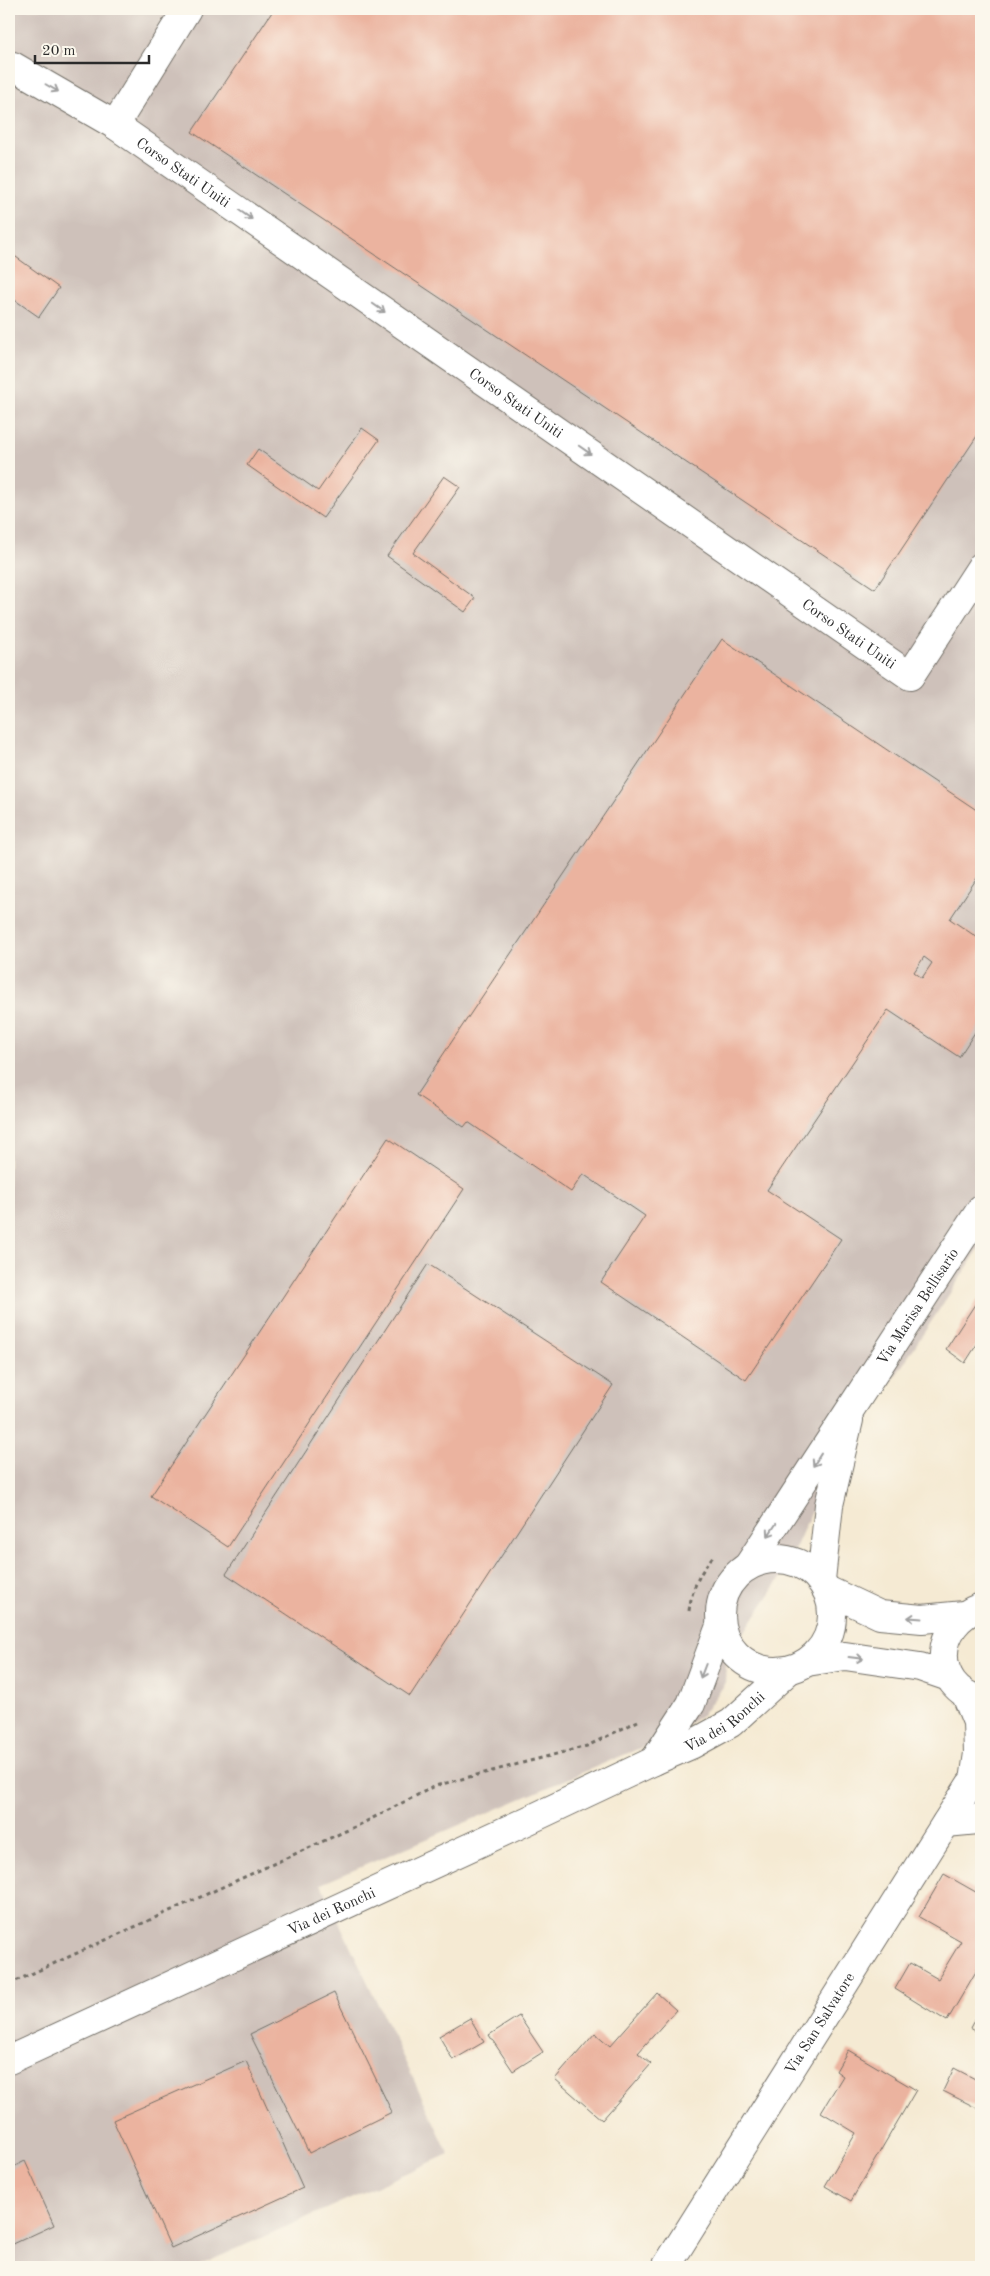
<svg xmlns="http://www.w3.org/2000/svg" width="990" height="2276" viewBox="0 0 990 2276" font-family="'Old Standard TT',serif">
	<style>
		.industrial { fill: #cec1ba }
		.building { fill: #ebb39f; fill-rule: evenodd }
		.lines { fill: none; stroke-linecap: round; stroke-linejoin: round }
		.minor-casing { stroke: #726e66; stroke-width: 30 }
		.path { stroke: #726e66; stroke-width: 3; stroke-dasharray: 4 4; stroke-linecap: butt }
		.minor { stroke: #fff; stroke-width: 28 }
		.oneway { stroke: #a0a0a0 }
		.labels { text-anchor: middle; stroke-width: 4.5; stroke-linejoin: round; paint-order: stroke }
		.street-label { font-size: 15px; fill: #2b2b2b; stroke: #fbf7ec }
	</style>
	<rect width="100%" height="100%" fill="#fbf7ec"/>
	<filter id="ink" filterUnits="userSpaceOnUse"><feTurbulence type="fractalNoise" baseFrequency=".02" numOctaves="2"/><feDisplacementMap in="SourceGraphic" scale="10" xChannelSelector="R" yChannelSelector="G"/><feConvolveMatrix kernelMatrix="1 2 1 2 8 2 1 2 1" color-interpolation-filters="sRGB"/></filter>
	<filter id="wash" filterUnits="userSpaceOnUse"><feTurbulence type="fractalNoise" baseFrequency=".0096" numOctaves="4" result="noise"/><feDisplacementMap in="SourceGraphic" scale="20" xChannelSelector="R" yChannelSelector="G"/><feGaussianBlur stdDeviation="1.12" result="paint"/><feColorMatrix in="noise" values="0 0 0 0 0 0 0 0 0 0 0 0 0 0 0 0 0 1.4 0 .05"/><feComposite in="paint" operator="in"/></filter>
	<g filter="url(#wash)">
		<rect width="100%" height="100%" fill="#f5ead3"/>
		<path class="industrial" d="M9,9H981V1246L869,1416L845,1459L818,1497L784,1573L726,1659L725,1684L703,1714L673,1734L321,1884L449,2154L196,2267H9Z"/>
		<g id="blocks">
			<g class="building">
				<path d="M274,9H981V430L875,589L192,132Z"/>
				<path d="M9,252L59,288L39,317L9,296Z"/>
				<path d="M362,428L379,440L323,518L247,465L258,449L318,491Z"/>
				<path d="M444,476L460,487L413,553L475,598L465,612L387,556Z"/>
				<path d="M722,639L981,813V872L950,919L981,940V1023L959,1057L888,1010L767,1190L841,1239L746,1380L601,1282L645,1216L583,1174L571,1192L468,1122L464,1127L416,1095ZM924,957L932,963L922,978L914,972Z"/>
				<path d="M388,1138L464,1189L228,1547L151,1496Z"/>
				<path d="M428,1264L613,1385L410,1696L226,1574Z"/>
				<path d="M981,1295V1338L965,1363L946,1349Z"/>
				<path d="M944,1874L981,1895V1963L947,2021L895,1989L910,1963L938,1979L961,1941L919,1917Z"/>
				<path d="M334,1993L392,2112L309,2153L250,2034Z"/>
				<path d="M657,1993L676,2010L638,2053L651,2064L602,2120L555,2079L595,2033L610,2046Z"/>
				<path d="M981,2007V2034L970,2028Z"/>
				<path d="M519,2016L543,2052L513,2071L489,2035Z"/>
				<path d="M470,2018L484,2042L453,2060L439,2036Z"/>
				<path d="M848,2050L916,2090L851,2201L825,2186L856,2133L821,2112L843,2076L836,2071Z"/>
				<path d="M246,2061L303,2188L171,2248L113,2120Z"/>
				<path d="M954,2068L981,2082V2110L943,2091Z"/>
				<path d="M25,2161L54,2225L9,2246V2169Z"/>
			</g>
		</g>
	</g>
	<g filter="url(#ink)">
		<use href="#blocks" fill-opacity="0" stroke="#726e66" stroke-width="1"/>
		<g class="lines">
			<g class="minor-casing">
				<g id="minor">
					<path id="s1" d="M9,65L13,66L115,125L910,676L981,567"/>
					<path d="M115,125L187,9"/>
					<circle cx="776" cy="1615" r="56"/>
					<path id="s2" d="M748,1566L981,1209"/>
					<path d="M821,1580L829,1505L849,1420"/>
					<path d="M827,1590L880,1615L922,1619L964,1615"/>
					<path d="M981,1607C933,1623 930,1687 981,1700"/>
					<path d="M807,1662L845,1656L920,1667L949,1677"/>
					<path d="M966,1695L977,1722L978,1753L974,1781"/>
					<path d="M654,1761L691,1704L720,1626"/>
					<path d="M946,1823L978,1820L981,1817"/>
					<path id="s3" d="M9,2060L529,1820L654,1761L691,1745L731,1723L788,1671"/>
					<path id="s4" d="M666,2267L930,1848L970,1785L981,1772"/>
				</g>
			</g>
			<g class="path">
				<path d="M689,1611C692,1587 700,1572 715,1554"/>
				<path d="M9,1984L361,1824L435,1786L587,1746L638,1721"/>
			</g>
			<use href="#minor" class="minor"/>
		</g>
		<defs><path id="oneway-shaft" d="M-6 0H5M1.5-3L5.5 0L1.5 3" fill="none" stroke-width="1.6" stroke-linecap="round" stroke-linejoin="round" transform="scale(1.25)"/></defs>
		<g class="oneway">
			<use href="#oneway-shaft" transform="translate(52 88) rotate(30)"/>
			<use href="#oneway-shaft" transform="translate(246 215) rotate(35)"/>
			<use href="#oneway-shaft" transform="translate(379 308) rotate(35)"/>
			<use href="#oneway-shaft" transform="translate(585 450) rotate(35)"/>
			<use href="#oneway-shaft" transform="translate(817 1460) rotate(122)"/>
			<use href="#oneway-shaft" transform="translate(772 1530) rotate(124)"/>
			<use href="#oneway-shaft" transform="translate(915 1618) rotate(-176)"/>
			<use href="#oneway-shaft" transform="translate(856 1658) rotate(7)"/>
			<use href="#oneway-shaft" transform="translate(703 1671) rotate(111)"/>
		</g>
	</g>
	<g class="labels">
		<g class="street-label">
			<text dy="5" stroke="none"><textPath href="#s1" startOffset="205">Corso Stati Uniti</textPath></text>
			<text dy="5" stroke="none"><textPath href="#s1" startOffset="610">Corso Stati Uniti</textPath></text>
			<text dy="5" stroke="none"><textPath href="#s1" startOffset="1015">Corso Stati Uniti</textPath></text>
			<text dy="5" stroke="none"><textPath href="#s2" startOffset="310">Via Marisa Bellisario</textPath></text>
			<text dy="5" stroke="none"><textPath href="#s3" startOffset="792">Via dei Ronchi</textPath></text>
			<text dy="5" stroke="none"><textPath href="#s3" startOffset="355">Via dei Ronchi</textPath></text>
			<text dy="5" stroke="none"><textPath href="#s4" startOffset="288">Via San Salvatore</textPath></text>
		</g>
	</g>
	<rect width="990" height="2276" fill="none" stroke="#fbf7ec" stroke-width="30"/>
	<path d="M35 55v8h114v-8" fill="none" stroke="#2b2b2b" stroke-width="2.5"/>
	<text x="42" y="55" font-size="15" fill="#2b2b2b" stroke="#fbf7ec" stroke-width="4" paint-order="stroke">20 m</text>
</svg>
